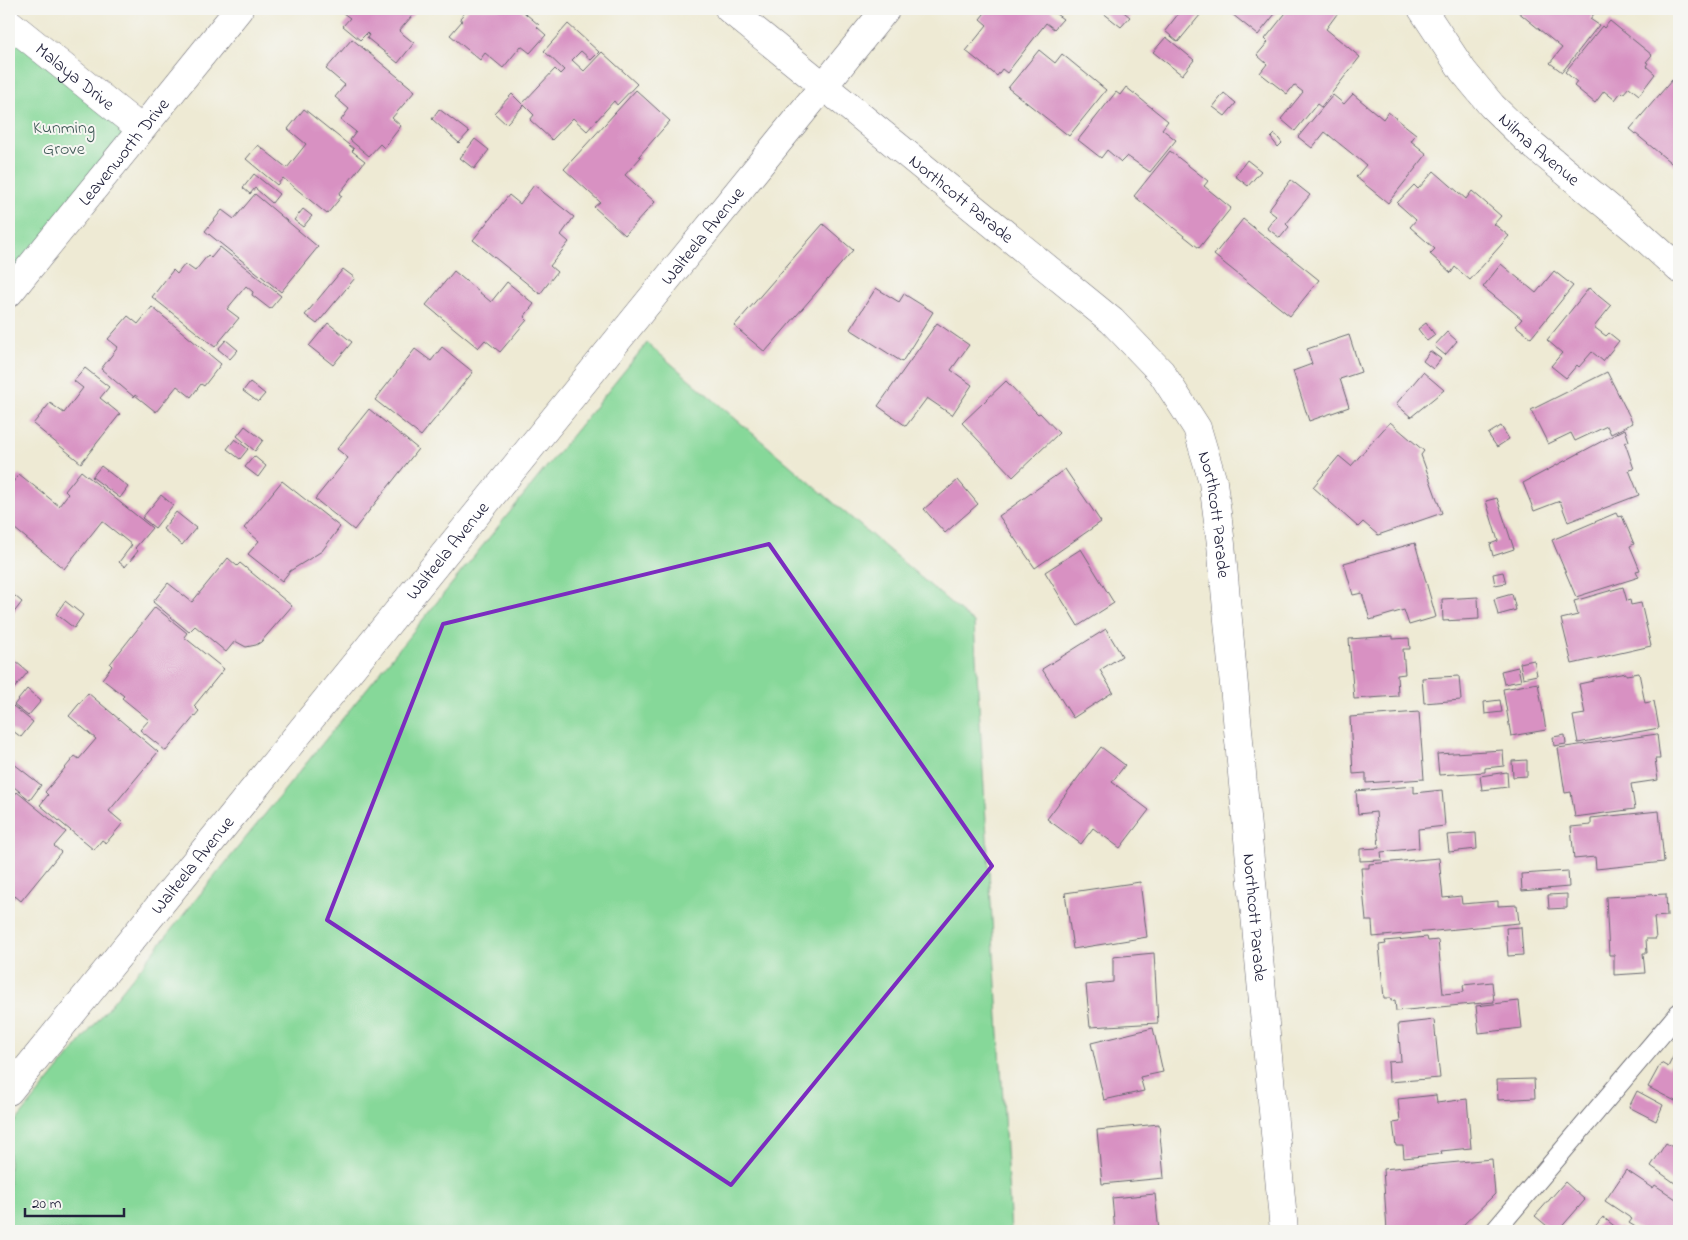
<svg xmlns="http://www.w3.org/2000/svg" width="1688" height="1240" viewBox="0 0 1688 1240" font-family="'Indie Flower',sans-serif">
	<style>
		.green { fill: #86d899; stroke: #547d6a }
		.building { fill: #d891c2 }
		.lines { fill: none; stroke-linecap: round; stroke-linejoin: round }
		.lane-casing { stroke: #696871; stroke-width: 21 }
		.street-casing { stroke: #696871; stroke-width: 29 }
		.secondary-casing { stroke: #696871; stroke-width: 29 }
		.lane { stroke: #fff; stroke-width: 19 }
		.street { stroke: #fff; stroke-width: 28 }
		.secondary { stroke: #fff; stroke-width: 28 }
		.marked { fill: none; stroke: #7b2cbf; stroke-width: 4; stroke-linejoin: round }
		.labels { text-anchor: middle; stroke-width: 4; stroke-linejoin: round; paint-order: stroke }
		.street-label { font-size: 18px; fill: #22223b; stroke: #f6f6f2 }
		.park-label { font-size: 18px; fill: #405957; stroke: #f6f6f2 }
	</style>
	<rect width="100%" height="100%" fill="#f6f6f2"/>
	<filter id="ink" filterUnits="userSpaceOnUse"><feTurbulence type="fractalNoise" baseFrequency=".02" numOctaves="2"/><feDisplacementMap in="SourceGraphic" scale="10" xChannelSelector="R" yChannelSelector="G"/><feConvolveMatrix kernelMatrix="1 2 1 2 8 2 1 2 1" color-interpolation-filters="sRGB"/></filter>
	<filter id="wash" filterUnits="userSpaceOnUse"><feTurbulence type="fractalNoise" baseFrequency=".0096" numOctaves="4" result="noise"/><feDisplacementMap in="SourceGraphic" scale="20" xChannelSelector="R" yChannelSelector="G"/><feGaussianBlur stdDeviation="1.12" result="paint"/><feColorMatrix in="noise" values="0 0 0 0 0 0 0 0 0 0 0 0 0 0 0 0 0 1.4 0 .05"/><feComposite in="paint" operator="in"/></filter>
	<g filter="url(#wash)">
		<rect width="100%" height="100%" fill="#eeead4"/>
		<g class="green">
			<path d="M9,23L141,129L9,293Z"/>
			<path d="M647,343L974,623L1011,1231H9V1130Z"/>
		</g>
		<g id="blocks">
			<g class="building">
				<path d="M347,9H418L399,31L414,43L398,63L367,38L369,35L367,33L360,40L343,26L350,18L343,13Z"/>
				<path d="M468,9H520L539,25L537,27L546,35L530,53L521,46L503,68L485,53L480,60L450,35L462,21L460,18Z"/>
				<path d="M988,9H1049L1063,19L1054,29L1046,23L1007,73L1002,69L997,76L966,51L987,25L980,19Z"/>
				<path d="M1104,9H1120L1130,17L1121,27L1102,12Z"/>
				<path d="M1182,9H1205L1178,42L1165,31Z"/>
				<path d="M1236,9H1279L1258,35L1232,14Z"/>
				<path d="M1289,9H1331L1337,14L1326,29L1360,57L1321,107L1317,104L1295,131L1281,119L1303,92L1294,85L1287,94L1260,73L1267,64L1257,55L1268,42L1265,39Z"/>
				<path d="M1518,9H1598L1590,19L1599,25L1562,72L1550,63L1562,48L1517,11Z"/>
				<path d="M1610,21L1652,55L1646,62L1648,63L1646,66L1655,74L1639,95L1629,87L1623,94L1621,92L1615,100L1604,91L1595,103L1574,86L1577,82L1565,72L1602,26L1604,28Z"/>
				<path d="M568,24L599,52L591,60L581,51L572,60L584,71L602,52L637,84L617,105L614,101L587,131L573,118L552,140L530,120L534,115L524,105L506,124L494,113L512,94L522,104L555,69L560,74L564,70L544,51Z"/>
				<path d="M1166,37L1194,60L1182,75L1153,52Z"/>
				<path d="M352,39L415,91L392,118L401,126L384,148L380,144L369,156L350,140L356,132L341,120L349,109L335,97L345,85L326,69Z"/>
				<path d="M1039,50L1055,63L1062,54L1106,90L1069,136L1008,88Z"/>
				<path d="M1672,80L1679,86V163L1676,167L1630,129Z"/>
				<path d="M1126,87L1168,121L1162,129L1176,140L1150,172L1127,156L1121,162L1107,150L1101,158L1078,140L1116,92L1120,95Z"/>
				<path d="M636,90L670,121L639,156L641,157L625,175L655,202L625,235L594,207L600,202L564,169Z"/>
				<path d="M1224,93L1236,103L1225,116L1213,107Z"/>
				<path d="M1353,94L1383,119L1388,112L1416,134L1411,141L1427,154L1388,203L1356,177L1366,165L1325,132L1312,148L1298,137L1333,95L1344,104Z"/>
				<path d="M304,109L354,149L352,151L365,161L339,194L342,196L327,214L283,178L277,185L246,159L258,145L287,168L306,144L288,129Z"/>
				<path d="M439,109L469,132L459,143L432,119Z"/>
				<path d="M1275,134L1282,143L1278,147L1271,138Z"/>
				<path d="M475,139L489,150L474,169L460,158Z"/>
				<path d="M1170,151L1208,181L1204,186L1231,208L1199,248L1134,196Z"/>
				<path d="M1247,160L1261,171L1248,186L1235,176Z"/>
				<path d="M1434,171L1466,199L1472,191L1501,216L1494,224L1509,236L1470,280L1455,267L1451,273L1430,254L1435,249L1410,227L1416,220L1397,203L1414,185L1418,189Z"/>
				<path d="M254,174L279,194L272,203L255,188L250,194L243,188Z"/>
				<path d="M1291,180L1310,195L1286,224L1289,227L1280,238L1267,228L1276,216L1268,210Z"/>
				<path d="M534,185L574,217L561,235L569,242L550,266L557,272L540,294L473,240L509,195L520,204Z"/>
				<path d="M255,194L318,247L281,292L205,231L222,210L234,219Z"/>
				<path d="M303,209L312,216L303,227L294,220Z"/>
				<path d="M1243,219L1319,280L1290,316L1214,255Z"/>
				<path d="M823,224L853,250L765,352L734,326Z"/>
				<path d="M220,247L281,296L270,309L252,295L253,292L246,286L227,309L239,318L215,347L152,297L173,270L177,274L185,264L195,271L208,255L211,258Z"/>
				<path d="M1501,264L1536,293L1554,271L1573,286L1531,338L1516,326L1522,319L1483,287Z"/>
				<path d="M343,269L355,278L317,324L305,315Z"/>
				<path d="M454,271L491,302L507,282L534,304L524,317L527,320L500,352L485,340L478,348L426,305Z"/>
				<path d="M876,288L899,302L904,294L933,312L902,362L850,329Z"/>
				<path d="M1589,288L1611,306L1594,327L1606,336L1609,333L1619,341L1603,361L1592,352L1579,367L1577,365L1566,378L1551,366L1562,353L1547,340Z"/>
				<path d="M152,307L221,364L204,386L201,384L191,397L177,386L156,412L135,395L134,397L101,369L118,347L108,339L128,316L138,324Z"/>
				<path d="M328,323L352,342L333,365L309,346Z"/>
				<path d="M937,323L969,345L951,370L972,385L952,415L927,398L906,426L878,406Z"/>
				<path d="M1426,323L1435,335L1427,341L1418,329Z"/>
				<path d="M1447,332L1457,341L1445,355L1434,346Z"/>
				<path d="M1349,335L1361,372L1340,379L1349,407L1309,421L1293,371L1312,364L1307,349Z"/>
				<path d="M226,340L238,350L230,359L218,349Z"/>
				<path d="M442,347L473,372L421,436L375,400L415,349L431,361Z"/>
				<path d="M1430,351L1441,359L1433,369L1423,361Z"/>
				<path d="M85,368L109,387L100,398L120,414L81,463L33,424L50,403L64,413L83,388L74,381Z"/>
				<path d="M1423,372L1444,390L1411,417L1396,404Z"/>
				<path d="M1607,372L1633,423L1611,434L1607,426L1575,441L1571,433L1548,444L1531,410Z"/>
				<path d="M1006,381L1038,414L1040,413L1059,433L1013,477L962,423Z"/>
				<path d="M250,382L265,394L258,402L243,391Z"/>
				<path d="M369,409L418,449L354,530L315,499L348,458L337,449Z"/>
				<path d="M1390,422L1424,451L1421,455L1442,513L1378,535L1363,522L1358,527L1313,487L1339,456L1351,466Z"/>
				<path d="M245,426L263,440L255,451L237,436Z"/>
				<path d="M1501,426L1509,439L1497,447L1488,434Z"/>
				<path d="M1625,429L1629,441L1625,443L1634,469L1629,470L1639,495L1568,522L1560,501L1534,511L1523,483Z"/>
				<path d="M235,439L248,449L240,459L227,449Z"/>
				<path d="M254,456L266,466L258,477L245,467Z"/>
				<path d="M101,466L128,487L120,498L92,477Z"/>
				<path d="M1065,469L1101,522L1035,568L999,516Z"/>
				<path d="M81,471L152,528L135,548L138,551L125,567L119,562L132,545L102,521L64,569L9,524V485L10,486L19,474L59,506L68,494L65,491Z"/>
				<path d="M958,480L978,504L945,533L924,509Z"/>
				<path d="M282,481L340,527L322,551L290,571L282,581L248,554L259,541L244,528Z"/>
				<path d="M161,495L173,505L155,528L142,518Z"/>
				<path d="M1497,498L1514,549L1493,556L1490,544L1498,541L1486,501Z"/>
				<path d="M176,512L196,528L182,545L163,529Z"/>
				<path d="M1616,513L1618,517L1622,516L1634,544L1630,546L1640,570L1636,571L1639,577L1576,597L1552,540Z"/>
				<path d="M1415,543L1436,617L1409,625L1404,610L1370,620L1362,593L1353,595L1344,563Z"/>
				<path d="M1081,549L1114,603L1078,626L1045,572Z"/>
				<path d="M228,558L237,566L240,563L292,606L261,642L256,645L246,647L235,641L226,652L195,626L189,632L153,602L168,583L192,602Z"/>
				<path d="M1503,572L1506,583L1495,585L1493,574Z"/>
				<path d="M1623,587L1627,601L1630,600L1631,605L1641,603L1651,646L1572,664L1561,619L1578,615L1574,601Z"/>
				<path d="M9,591L22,602L9,619Z"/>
				<path d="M1512,594L1516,610L1498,615L1494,599Z"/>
				<path d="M1478,597L1479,619L1443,621L1442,599Z"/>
				<path d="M65,601L83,615L74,628L56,614Z"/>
				<path d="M155,607L187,633L184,637L224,669L194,706L199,711L166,751L140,730L149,720L122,698L124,696L102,679L112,666L110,664Z"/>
				<path d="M1106,629L1122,656L1100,670L1113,692L1073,718L1042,669Z"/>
				<path d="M1393,636V639L1409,638L1410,649H1403L1405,674L1397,675L1398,696L1354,699L1349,639Z"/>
				<path d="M9,656L28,672L12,691L9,689Z"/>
				<path d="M1534,660L1537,675L1523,678L1520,663Z"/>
				<path d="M1518,667L1521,681L1504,684L1501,671Z"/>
				<path d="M1626,673V675L1639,673L1645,703L1654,701L1659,728L1578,743L1573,716L1585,714L1579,684L1593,681V679Z"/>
				<path d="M1459,676L1461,700L1424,703L1422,678Z"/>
				<path d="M1538,683L1546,730L1511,736L1503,689Z"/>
				<path d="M27,689L41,701L28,716L14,705Z"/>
				<path d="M88,693L158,752L109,811L123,823L106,843L102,840L94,850L40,805L48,795L45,792L75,756L79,759L96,739L69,716Z"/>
				<path d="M1500,700L1502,712L1485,714L1484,702Z"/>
				<path d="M13,706L33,722L21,737L9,728V711Z"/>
				<path d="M1419,712L1424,779L1366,783V773L1353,774L1350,717Z"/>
				<path d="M1657,734L1660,759H1655L1658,780L1631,784L1635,809L1575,817L1571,792L1565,793L1558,748Z"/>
				<path d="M1565,735L1566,744L1554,746L1553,737Z"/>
				<path d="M1101,747L1125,765L1112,782L1149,810L1120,848L1093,828L1081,844L1047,819Z"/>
				<path d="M1503,750L1504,766L1485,768V772L1439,775L1437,754Z"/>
				<path d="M9,760L41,785L30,800L9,783Z"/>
				<path d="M1527,760V776L1513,777L1512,761Z"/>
				<path d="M1507,772L1508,787L1482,790L1480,776Z"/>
				<path d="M1414,786V793L1442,790L1445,826L1418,829L1419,848L1381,852L1382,860L1360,861V849L1379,848L1376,812L1358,814L1356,791Z"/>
				<path d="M17,792L66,832L54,846L61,852L21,901L15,896L9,904V802Z"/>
				<path d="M1659,811L1664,862L1596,869L1595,857L1574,859L1571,827L1591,825V818Z"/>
				<path d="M1476,833L1477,849L1449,852L1447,835Z"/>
				<path d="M1439,858L1443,898L1461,896L1462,904L1498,901V906L1517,905L1519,923L1373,937L1372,921H1366L1361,868H1369V864Z"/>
				<path d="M1568,871L1569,887L1522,891L1521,874Z"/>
				<path d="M1140,882L1147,937L1073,949L1065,893Z"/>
				<path d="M1567,894V908L1549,909L1548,895Z"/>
				<path d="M1666,894L1667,916L1654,917L1656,939H1646L1647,953H1643L1645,973L1614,975V955H1609L1606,897Z"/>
				<path d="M1521,927L1523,955L1508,956L1506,928Z"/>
				<path d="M1427,937L1428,941L1438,940L1443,994L1464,992L1463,985L1492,982L1494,1002L1396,1011L1395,1000L1391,1001V998H1384L1379,945L1386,944L1385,941Z"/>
				<path d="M1154,953L1158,1023L1090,1027L1086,985L1113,982V957Z"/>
				<path d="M1519,1001L1522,1028L1479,1033L1476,1006Z"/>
				<path d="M1434,1020L1440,1078L1389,1082L1388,1062L1401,1061L1398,1024Z"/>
				<path d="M1153,1028L1163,1072L1140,1077L1144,1091L1104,1100L1091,1043Z"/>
				<path d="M1679,1045V1103L1648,1087L1661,1063L1668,1067Z"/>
				<path d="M1534,1079L1535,1098L1498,1100L1497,1080Z"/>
				<path d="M1637,1091L1663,1105L1656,1121L1629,1107Z"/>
				<path d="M1436,1095L1437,1103L1467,1099L1471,1148L1441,1151L1442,1154L1404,1158L1403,1146H1396L1393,1123L1400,1122L1398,1099Z"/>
				<path d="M1159,1124L1164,1178L1102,1184L1097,1130Z"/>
				<path d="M1679,1140V1186L1651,1166L1666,1143L1674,1148Z"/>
				<path d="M1492,1159L1495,1194L1457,1231H1387L1383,1169Z"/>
				<path d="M1626,1170L1653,1188L1655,1185L1679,1201V1231H1642L1629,1223L1632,1219L1605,1201Z"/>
				<path d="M1565,1182L1585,1200L1558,1231H1553L1535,1216Z"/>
				<path d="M1155,1194L1159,1231H1115L1112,1198Z"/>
				<path d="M1603,1217L1618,1229L1619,1227L1624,1231H1591Z"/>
			</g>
		</g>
	</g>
	<g filter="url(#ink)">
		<use href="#blocks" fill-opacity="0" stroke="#696871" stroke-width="1"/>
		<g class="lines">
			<g class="lane-casing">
				<path id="lane" d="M1495,1231L1679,1013"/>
			</g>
			<g class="street-casing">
				<g id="street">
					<path id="s1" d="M1422,9L1463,71L1492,106L1527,140L1636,230L1679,269"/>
					<path id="s2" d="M9,23L141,129"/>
					<path id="s3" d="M9,1091L886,9"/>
				</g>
			</g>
			<g class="secondary-casing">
				<g id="secondary">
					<path id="s4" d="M729,9L1112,321L1161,372L1197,428L1213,482L1221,544L1284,1231"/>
					<path id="s5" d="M9,293L239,9"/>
				</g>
			</g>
			<use href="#lane" class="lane"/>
			<use href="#street" class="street"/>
			<use href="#secondary" class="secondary"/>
		</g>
	</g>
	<path class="marked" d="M769,544L992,866L731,1185L327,920L443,624Z"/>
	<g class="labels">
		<g class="street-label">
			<text dy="6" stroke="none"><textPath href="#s2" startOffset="85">Malaya Drive</textPath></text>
			<text dy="6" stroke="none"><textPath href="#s1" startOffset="184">Nilma Avenue</textPath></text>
			<text dy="6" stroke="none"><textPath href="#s5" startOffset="182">Leavenworth Drive</textPath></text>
			<text dy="6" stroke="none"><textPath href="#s4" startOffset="300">Northcott Parade</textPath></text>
			<text dy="6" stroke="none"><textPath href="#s3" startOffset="1101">Walteela Avenue</textPath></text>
			<text dy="6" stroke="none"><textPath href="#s4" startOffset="720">Northcott Parade</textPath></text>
			<text dy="6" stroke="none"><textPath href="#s3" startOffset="696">Walteela Avenue</textPath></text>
			<text dy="6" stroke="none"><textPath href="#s3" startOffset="291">Walteela Avenue</textPath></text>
			<text dy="6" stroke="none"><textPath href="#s4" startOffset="1125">Northcott Parade</textPath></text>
		</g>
		<g class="park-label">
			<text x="64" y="133">Kunming<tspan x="64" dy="21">Grove</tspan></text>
		</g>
	</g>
	<rect width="1688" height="1240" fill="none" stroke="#f6f6f2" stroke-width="30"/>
	<path d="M25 1208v8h99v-8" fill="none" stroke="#22223b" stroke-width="2.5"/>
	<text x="32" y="1208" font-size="15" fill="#22223b" stroke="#f6f6f2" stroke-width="4" paint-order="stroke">20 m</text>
</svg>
